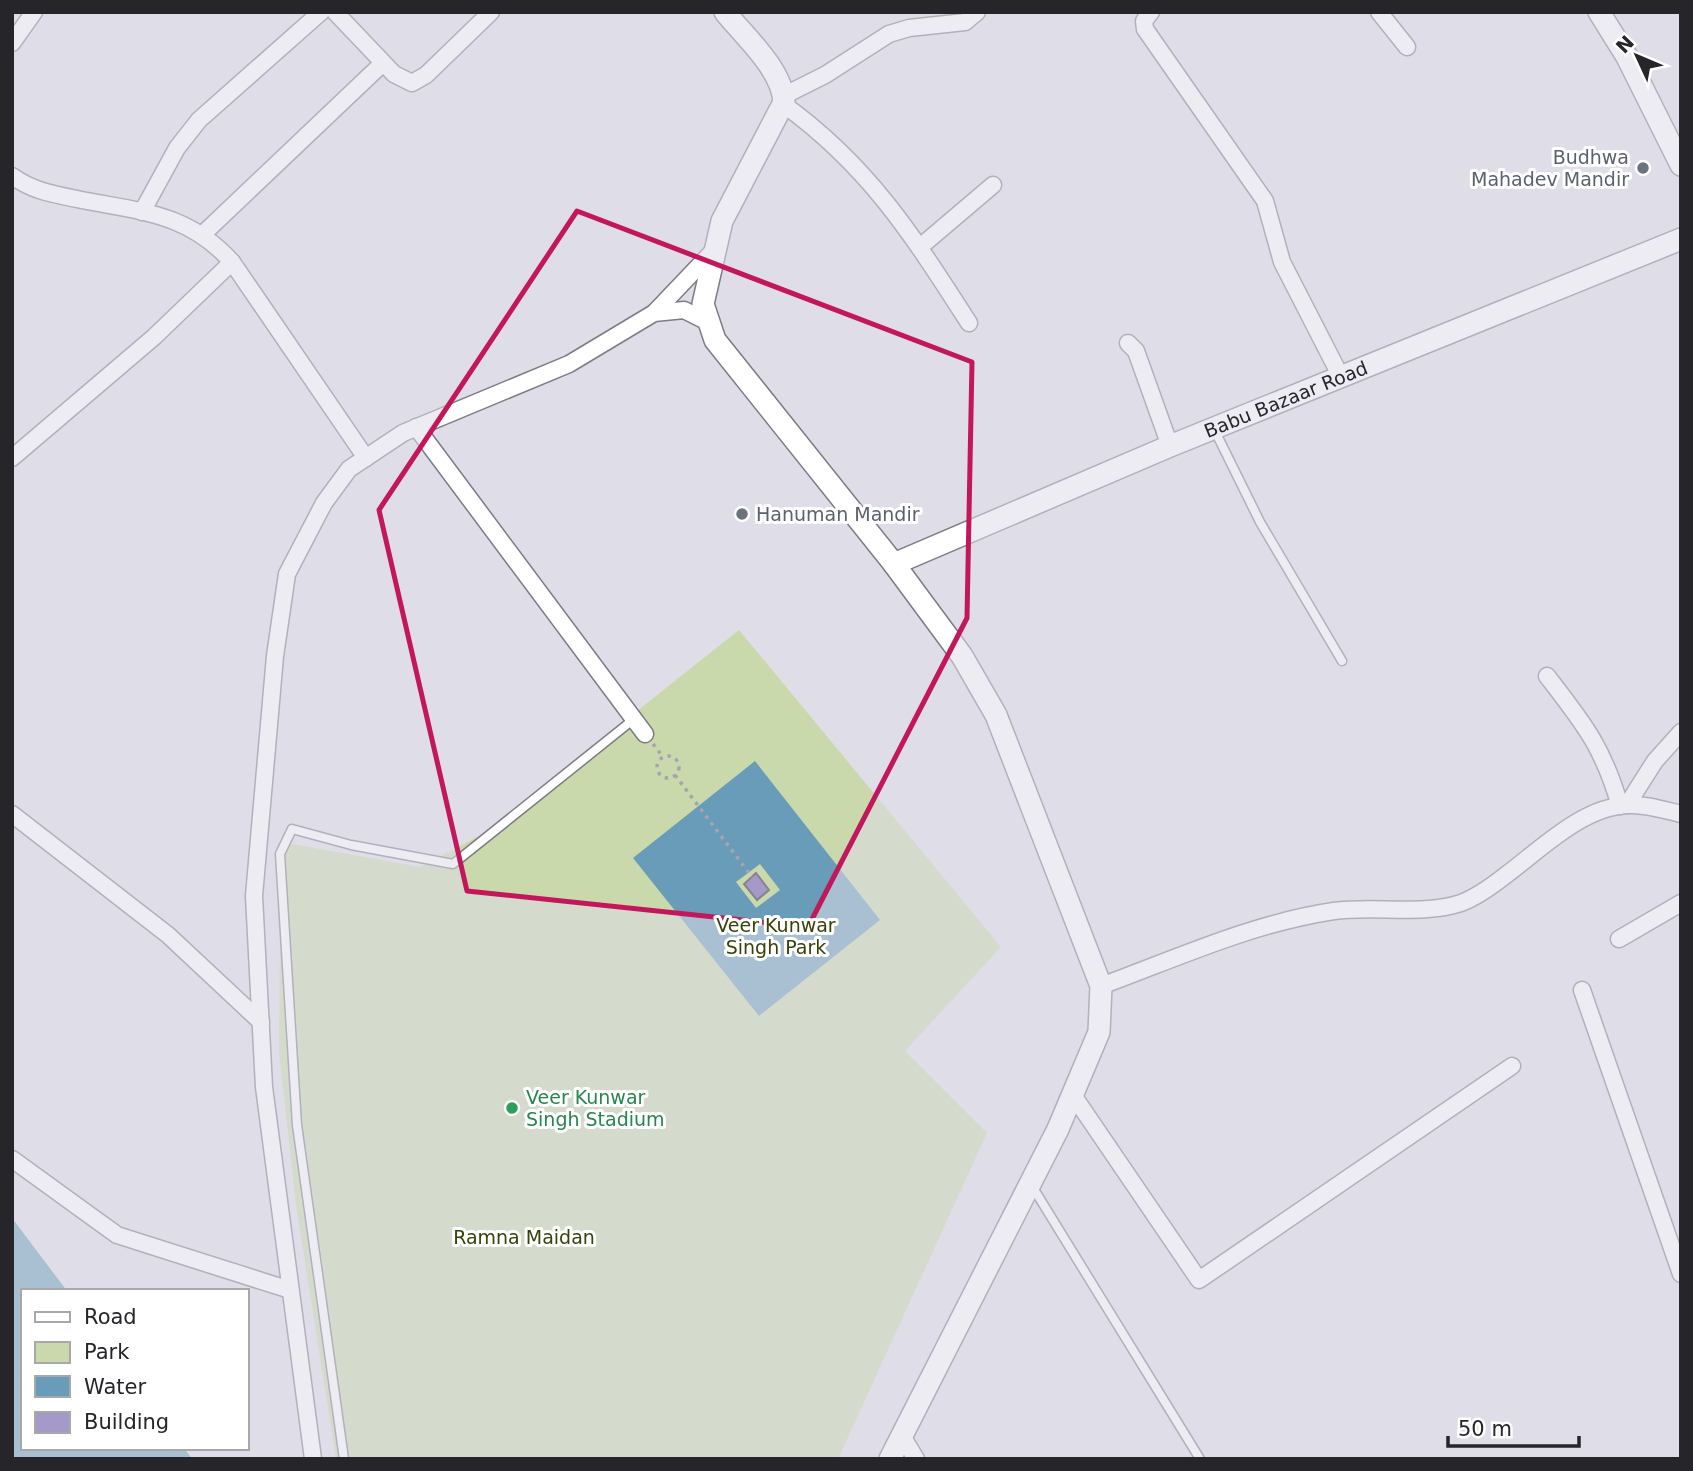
<svg xmlns="http://www.w3.org/2000/svg" width="1693" height="1471" viewBox="0 0 1693 1471" font-family="'DejaVu Sans',sans-serif">
	<style>
		.green { fill: #cad9ab }
		.water { fill: #689cb9; fill-rule: evenodd }
		.building { fill: #a599c9; stroke: #85838d; stroke-width: 2 }
		.lines { fill: none; stroke-linecap: round; stroke-linejoin: round }
		.service-casing { stroke: #7d7b85; stroke-width: 11 }
		.minor-casing { stroke: #7d7b85; stroke-width: 19 }
		.tertiary-casing { stroke: #7d7b85; stroke-width: 24 }
		.path { stroke: #a6a5ad; stroke-width: 3.5; stroke-dasharray: 3.5 5; stroke-linecap: butt }
		.service { stroke: #fff; stroke-width: 8 }
		.minor { stroke: #fff; stroke-width: 16 }
		.tertiary { stroke: #fff; stroke-width: 21 }
		.marked { fill: none; stroke: #c2185b; stroke-width: 5; stroke-linejoin: round }
		.worship-dot { fill: #6b7280; stroke: #fff; stroke-width: 2.5 }
		.leisure-dot { fill: #2e9e5b; stroke: #fff; stroke-width: 2.5 }
		.labels { text-anchor: middle; stroke-width: 6; stroke-linejoin: round; paint-order: stroke }
		.worship-label { font-size: 19px; fill: #5b616d; stroke: #fff; text-anchor: end }
		.street-label { font-size: 19px; fill: #262529; stroke: #fff }
		.park-label { font-size: 19px; fill: #354208; stroke: #fff }
		.leisure-label { font-size: 19px; fill: #27864d; stroke: #fff; text-anchor: start }
	</style>
	<rect width="100%" height="100%" fill="#dfdde8"/>
	<path class="green" d="M739,630L1001,947L905,1051L987,1133L838,1459H336L296,1205L279,1052L281,842L420,867L481,835Z"/>
	<g class="water">
		<path d="M755,761L880,920L759,1016L633,858ZM760,864L780,890L756,908L736,882Z"/>
		<path d="M12,1218L67,1291H23V1448H184L192,1459H12Z"/>
	</g>
	<path class="building" d="M756,873L769,890L757,900L744,884Z"/>
	<g class="lines">
		<g class="service-casing">
			<g id="service">
				<path d="M1215,431L1260,522L1342,661"/>
				<path d="M1032,1186L1200,1459"/>
				<path d="M344,1459L297,1125L280,854L292,829L351,845L453,864L634,719"/>
			</g>
		</g>
		<g class="minor-casing">
			<g id="minor">
				<path d="M335,12L394,74L412,83L426,75L491,12"/>
				<path d="M1151,12L1144,21L1145,29L1265,201L1282,262L1341,377"/>
				<path d="M1379,12L1407,47"/>
				<path d="M12,43L34,12"/>
				<path d="M783,96L825,75L889,34L909,28L965,22L977,12"/>
				<path d="M783,104C869,166 913,236 969,323"/>
				<path d="M12,176C33,191 52,194 77,199C140,212 187,212 232,262"/>
				<path d="M142,212L177,148L199,120L321,12"/>
				<path d="M203,234L383,63"/>
				<path d="M920,247L993,185"/>
				<path d="M654,313L715,249"/>
				<path d="M1128,343L1136,351L1170,446"/>
				<path d="M416,427L645,734"/>
				<path d="M12,458L154,337L232,262L366,458"/>
				<path d="M1547,676C1584,724 1603,747 1620,806"/>
				<path d="M1627,805L1655,761L1681,732"/>
				<path d="M12,814L168,935L261,1022"/>
				<path d="M1619,939L1681,903"/>
				<path d="M1101,986C1177,958 1253,923 1334,911C1374,905 1422,916 1461,903C1477,897 1492,886 1506,875C1541,849 1583,806 1629,805C1646,804 1664,810 1681,814"/>
				<path d="M1582,990L1681,1274"/>
				<path d="M1073,1095L1199,1280L1512,1066"/>
				<path d="M12,1159L117,1235L290,1290"/>
				<path d="M902,1436L916,1459"/>
				<path d="M313,1459L264,1087L254,896L275,656L287,574L324,503L349,469L403,433L569,364L654,313L684,310L710,323"/>
			</g>
		</g>
		<g class="tertiary-casing">
			<g id="tertiary">
				<path d="M725,12C745,37 782,69 784,102L722,221L703,304L715,340L894,564L962,656L996,715L1101,986L1099,1032L1058,1129L890,1459"/>
				<path d="M1599,12L1627,57L1681,165"/>
				<path id="s1" d="M894,564L1170,446L1681,239"/>
			</g>
		</g>
		<g class="path">
			<path d="M653,744L663,757"/>
			<circle cx="668" cy="767" r="11"/>
			<path d="M675,775L752,877"/>
		</g>
		<use href="#service" class="service"/>
		<use href="#minor" class="minor"/>
		<use href="#tertiary" class="tertiary"/>
	</g>
	<path d="M0 0H1693V1471H0ZM577,211L972,362L967,618L808,927L467,891L379,510Z" fill="#dfdde8" fill-opacity=".55" fill-rule="evenodd"/>
	<path class="marked" d="M577,211L972,362L967,618L808,927L467,891L379,510Z"/>
	<g class="worship-dot">
		<circle cx="1643" cy="168" r="7"/>
		<circle cx="742" cy="514" r="7"/>
	</g>
	<circle class="leisure-dot" cx="512" cy="1108" r="7"/>
	<g class="labels">
		<g class="worship-label">
			<text x="1629" y="164">Budhwa<tspan x="1629" dy="22">Mahadev Mandir</tspan></text>
			<text x="756" y="521" text-anchor="start">Hanuman Mandir</text>
		</g>
		<g class="street-label">
			<text dy="7" stroke="none"><textPath href="#s1" startOffset="425">Babu Bazaar Road</textPath></text>
		</g>
		<g class="park-label">
			<text x="776" y="932">Veer Kunwar<tspan x="776" dy="22">Singh Park</tspan></text>
			<text x="524" y="1244">Ramna Maidan</text>
		</g>
		<g class="leisure-label">
			<text x="526" y="1104">Veer Kunwar<tspan x="526" dy="22">Singh Stadium</tspan></text>
		</g>
	</g>
	<rect width="1693" height="1471" fill="none" stroke="#262529" stroke-width="28"/>
	<rect x="21" y="1289" width="228" height="161" fill="#ffffff" stroke="#a8a8a9" stroke-width="2"/>
	<rect x="35" y="1312" width="35" height="10" fill="#ffffff" stroke="#a8a8a9" stroke-width="2"/>
	<text x="84" y="1324" font-size="21" fill="#262529">Road</text>
	<rect x="35" y="1342" width="35" height="21" fill="#cad9ab" stroke="#a8a8a9" stroke-width="2"/>
	<text x="84" y="1359" font-size="21" fill="#262529">Park</text>
	<rect x="35" y="1376" width="35" height="21" fill="#689cb9" stroke="#a8a8a9" stroke-width="2"/>
	<text x="84" y="1394" font-size="21" fill="#262529">Water</text>
	<rect x="35" y="1412" width="35" height="21" fill="#a599c9" stroke="#a8a8a9" stroke-width="2"/>
	<text x="84" y="1429" font-size="21" fill="#262529">Building</text>
	<g transform="translate(1637 56) rotate(314)" stroke="#ffffff" stroke-width="5" paint-order="stroke">
	<path d="M0-5L12 26L0 18L-12 26Z" fill="#262529"/>
	<text y="-10" font-size="19" font-weight="bold" text-anchor="middle" fill="#262529">N</text>
	</g>
	<path d="M1448 1436v10h131v-10" fill="none" stroke="#262529" stroke-width="3.5"/>
	<text x="1458" y="1436" font-size="21" fill="#262529" stroke="#ffffff" stroke-width="5" paint-order="stroke">50 m</text>
</svg>
